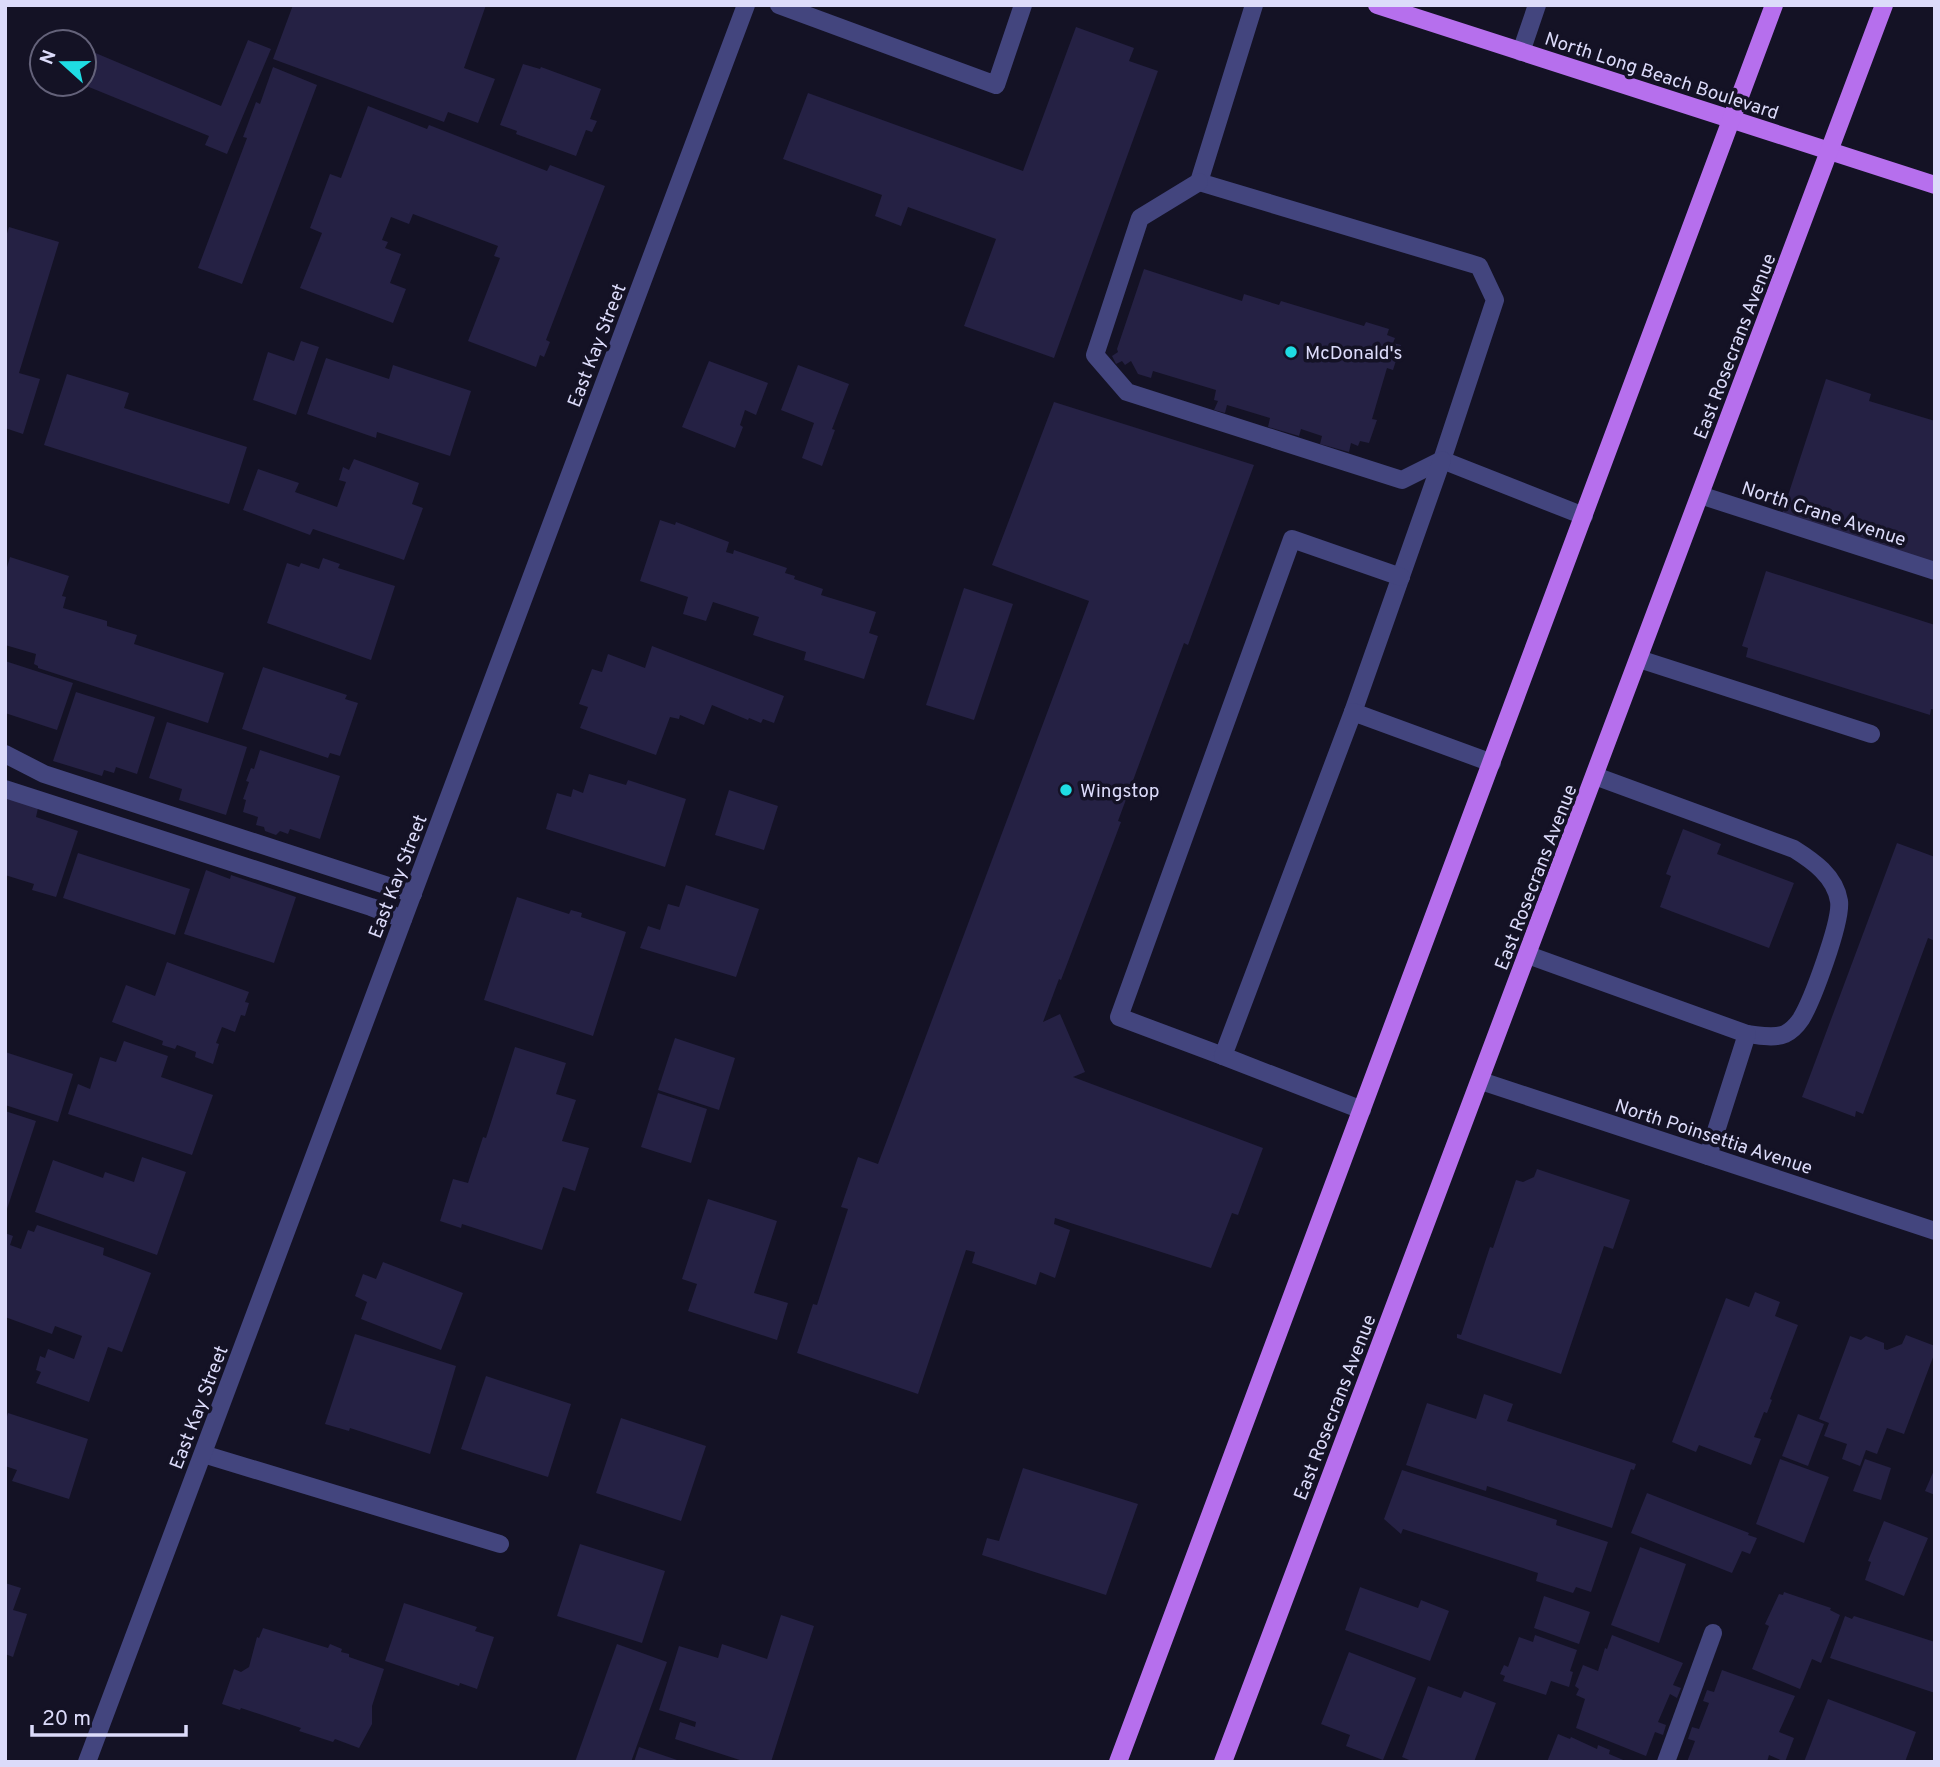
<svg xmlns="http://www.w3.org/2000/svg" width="1940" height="1767" viewBox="0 0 1940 1767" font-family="Overpass,sans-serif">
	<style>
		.building { fill: #252144 }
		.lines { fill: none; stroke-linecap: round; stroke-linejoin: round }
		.minor { stroke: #43457e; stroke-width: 18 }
		.major { stroke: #b66fed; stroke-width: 18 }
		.poi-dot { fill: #1fdce3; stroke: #141225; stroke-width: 2.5 }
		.labels { text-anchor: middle; stroke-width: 7; stroke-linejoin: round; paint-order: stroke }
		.street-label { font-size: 19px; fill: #dcdbfa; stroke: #141225 }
		.poi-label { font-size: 19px; fill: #dcdbfa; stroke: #141225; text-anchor: start }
	</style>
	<rect width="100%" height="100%" fill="#141225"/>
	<g class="building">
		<path d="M293,5H486L464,68L495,79L478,123L448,112L444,122L273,59Z"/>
		<path d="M1076,27L1134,48L1129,61L1158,71L1054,358L964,326L996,239L908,207L901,226L875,216L882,195L783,159L808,93L1023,171Z"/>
		<path d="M248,40L271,49L227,154L205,145L209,136L84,85L86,49L221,106Z"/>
		<path d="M523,64L540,69L541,67L601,89L590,119L597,121L592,132L586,130L576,156L516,134L517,131L500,125Z"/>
		<path d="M273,67L317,85L242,284L198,268L247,138L243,137L256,102L260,104Z"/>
		<path d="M368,106L427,129L429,125L547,171L550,165L605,186L546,340L550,342L544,357L540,355L536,367L468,341L500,258L494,256L498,246L413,214L409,224L391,217L382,240L388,242L385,248L401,254L390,283L406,289L393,323L300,288L322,233L310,228L330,174L341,178Z"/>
		<path d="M9,227L59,242L19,373L40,379L23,434L5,428V240Z"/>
		<path d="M1144,269L1242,301L1244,294L1279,305L1281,301L1364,326L1366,322L1389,329L1387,335L1395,338L1393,343L1401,345L1393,370L1387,368L1372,419L1377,420L1369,443L1360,441L1358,446L1351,443L1349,452L1320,444L1322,436L1301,429L1299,436L1268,427L1270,418L1227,405L1225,413L1214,410L1218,401L1214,400L1216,390L1153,371L1151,378L1138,374L1131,361L1125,365L1122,361L1116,364L1112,356L1118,352L1117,349Z"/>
		<path d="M301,341L319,347L296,415L253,400L268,352L294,361Z"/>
		<path d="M326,358L389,379L393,365L471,391L450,456L377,432L376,438L307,414Z"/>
		<path d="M709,361L768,383L756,415L745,410L740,425L743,427L735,448L682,427Z"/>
		<path d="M798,365L849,384L832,429L835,430L822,466L802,458L814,423L781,410Z"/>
		<path d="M67,374L129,393L124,408L247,447L229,504L44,445Z"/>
		<path d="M1826,379L1871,394L1869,401L1935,421V566L1781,517Z"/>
		<path d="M1054,402L1254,465L1188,645L1184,643L1118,821L1121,822L1061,980L1059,979L1043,1022L1060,1014L1085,1072L1073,1077L1263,1148L1238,1215L1232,1213L1211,1268L1055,1218L1054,1224L1070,1230L1055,1278L1040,1272L1036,1285L972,1263L975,1252L966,1250L918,1394L797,1353L813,1304L817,1305L848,1209L841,1207L858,1157L878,1164L1089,601L992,565Z"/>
		<path d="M354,459L419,483L412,504L423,508L404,560L313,529L310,535L243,510L258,469L299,483L295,492L337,507L346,482L339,480L343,467L349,470Z"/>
		<path d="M660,520L675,525L676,522L729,542L726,552L733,554L734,550L787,568L785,573L795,576L794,579L823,589L821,595L876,612L869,633L878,636L864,679L804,660L806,652L753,635L759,617L713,602L706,621L683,614L688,597L640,581Z"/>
		<path d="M10,557L69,576L62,596L66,597L63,608L107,621V626L137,635L134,644L224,673L208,723L38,668V666L34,664L36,654L5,645V574Z"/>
		<path d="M323,558L340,564L338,568L395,586L371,660L267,623L287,563L299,567L301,563L319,569Z"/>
		<path d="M1766,571L1935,625V710L1931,709L1930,715L1746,657L1748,648L1742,646Z"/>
		<path d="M964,588L1013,604L974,720L926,705Z"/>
		<path d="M652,646L784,696L774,723L763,719L761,723L749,718L748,720L712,705L704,725L680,715L679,719L670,717L656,755L580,728L588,707L579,704L592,669L602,672L608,654L645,668Z"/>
		<path d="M5,661L73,683L57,730L5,713Z"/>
		<path d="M263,667L347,695L345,699L358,703L340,756L330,753L328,758L242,729Z"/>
		<path d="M76,692L155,717L137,774L116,767L114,773L104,770L102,776L53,761Z"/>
		<path d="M167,722L247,747L226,815L179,800L182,789L149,778Z"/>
		<path d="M260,750L340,776L320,839L290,829L288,834L280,831L276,835L265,831L264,827L256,825L258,817L243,812L246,800L243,799L249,782L246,781L251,768L254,769Z"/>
		<path d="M589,774L626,785L628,780L686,799L665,867L546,829L557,793L571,797L573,789L583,793Z"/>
		<path d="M729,790L778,806L764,850L715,835Z"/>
		<path d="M5,797L38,808L36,817L78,831L56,897L32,890L34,884L5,875Z"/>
		<path d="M1683,829L1721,844L1717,854L1794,883L1769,948L1660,907L1671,876L1666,874Z"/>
		<path d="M1897,843L1935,857V941L1928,938L1863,1114L1856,1111L1855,1117L1802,1097Z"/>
		<path d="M78,853L190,889L175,935L63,898Z"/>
		<path d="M206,870L230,879L231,875L296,897L274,963L184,934Z"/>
		<path d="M686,885L759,909L736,977L640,948L648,926L660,930L668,904L679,907Z"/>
		<path d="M517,897L569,914L571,910L582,913L581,917L626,932L593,1036L484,1000Z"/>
		<path d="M167,962L249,992L245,1002L249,1003L245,1016L241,1015L235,1032L222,1027L216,1043L219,1044L213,1064L195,1057L196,1052L177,1045L175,1049L162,1045L163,1041L112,1022L126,985L155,996Z"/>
		<path d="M675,1038L735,1058L719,1110L658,1090Z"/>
		<path d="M124,1041L168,1056L161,1077L213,1095L192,1155L68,1114L78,1084L90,1089L100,1057L116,1062Z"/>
		<path d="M515,1047L566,1063L556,1094L576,1100L562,1141L589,1148L575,1191L563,1187L542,1250L462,1224L461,1228L440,1221L453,1179L468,1183L483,1137L486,1138Z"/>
		<path d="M5,1052L73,1074L58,1122L5,1105Z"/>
		<path d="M658,1093L707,1109L691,1163L641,1147Z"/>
		<path d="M5,1111L36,1121L6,1212H5Z"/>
		<path d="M142,1157L186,1172L157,1255L35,1212L53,1160L103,1178L105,1172L134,1182Z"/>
		<path d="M1537,1169L1630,1200L1613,1249L1604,1246L1561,1374L1457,1338V1334L1461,1335L1490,1247L1493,1248L1516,1180L1523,1182L1534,1177Z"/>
		<path d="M708,1199L777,1221L754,1293L788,1303L777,1340L688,1311L697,1284L682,1279Z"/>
		<path d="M37,1225L104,1248L103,1255L151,1273L122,1352L108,1347L89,1402L36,1383L41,1372L36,1370L40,1356L45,1358L48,1349L74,1359L82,1336L55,1326L52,1334L5,1317V1233L13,1236L10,1245L21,1249L28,1230L34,1232Z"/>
		<path d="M383,1262L463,1293L441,1350L361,1319L367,1302L355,1296L363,1274L376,1279Z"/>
		<path d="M1755,1292L1780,1302L1775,1316L1798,1325L1770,1399L1772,1400L1767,1413L1764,1412L1754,1437L1761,1439L1751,1465L1699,1445L1696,1452L1672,1442L1726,1298L1749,1307Z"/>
		<path d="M355,1334L456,1366L430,1454L350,1428L349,1431L325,1424Z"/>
		<path d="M1906,1335L1935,1346V1352L1904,1434L1887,1428L1877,1454L1866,1450L1860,1466L1842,1459L1847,1444L1824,1436L1829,1423L1819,1419L1850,1336L1861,1340L1866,1336L1884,1343V1349L1887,1350L1902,1344Z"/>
		<path d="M486,1376L571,1404L548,1477L461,1449Z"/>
		<path d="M1484,1394L1513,1404L1507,1421L1636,1464L1634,1470L1631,1469L1612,1528L1487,1486L1486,1491L1406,1465L1427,1403L1476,1419Z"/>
		<path d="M8,1413L88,1439L69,1499L12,1481L17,1470L5,1466V1423Z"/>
		<path d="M1798,1414L1824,1424L1808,1466L1782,1456Z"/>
		<path d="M621,1418L706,1446L681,1521L596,1493Z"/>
		<path d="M1780,1459L1829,1477L1804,1543L1756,1524Z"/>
		<path d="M1865,1459L1891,1468L1881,1500L1853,1491Z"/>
		<path d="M1023,1468L1138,1504L1106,1595L982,1555L987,1538L999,1541Z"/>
		<path d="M1935,1468V1495L1925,1491Z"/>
		<path d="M1402,1470L1557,1520L1556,1525L1608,1542L1591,1592L1576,1587L1573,1593L1536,1581L1538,1573L1403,1529L1401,1534L1384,1519Z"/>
		<path d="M1647,1493L1749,1533L1748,1535L1757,1538L1750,1554L1742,1551L1732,1573L1631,1533Z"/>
		<path d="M1884,1521L1928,1538L1904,1596L1865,1580L1871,1562L1868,1561Z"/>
		<path d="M580,1544L665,1571L642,1643L557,1616Z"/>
		<path d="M1640,1547L1686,1564L1659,1643L1611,1625Z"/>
		<path d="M5,1583L21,1588L13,1610L27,1614L13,1657L5,1654Z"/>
		<path d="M1360,1587L1418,1608L1421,1600L1449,1611L1430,1661L1345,1630Z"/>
		<path d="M1784,1592L1831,1608L1830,1610L1840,1615L1821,1663L1812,1659L1800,1689L1752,1669L1769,1626L1765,1624L1779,1594L1783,1595Z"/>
		<path d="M1544,1596L1590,1612L1579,1644L1534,1628Z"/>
		<path d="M404,1603L477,1627L475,1631L494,1637L477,1689L460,1683L459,1686L385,1661Z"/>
		<path d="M781,1615L814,1626L771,1762H746L675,1739L680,1722L695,1727L696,1722L659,1710L679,1646L718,1658L722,1644L767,1659Z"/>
		<path d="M1845,1616L1852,1619L1854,1616L1935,1642V1693L1830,1658Z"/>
		<path d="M263,1628L328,1648L330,1644L342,1649L341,1652L349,1654V1657L384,1669L372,1706V1724L359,1748L335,1739L333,1742L299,1731L301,1728L241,1708L240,1710L222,1704L234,1669L241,1672L249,1667L257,1637L259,1638Z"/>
		<path d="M1535,1635L1577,1650L1570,1671L1573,1672L1569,1687L1551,1681L1546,1695L1503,1681L1505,1676L1500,1674L1504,1665L1508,1667L1519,1637L1533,1642Z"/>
		<path d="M1612,1635L1683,1663L1673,1685L1681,1688L1677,1698L1670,1694L1658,1722L1666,1725L1663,1735L1655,1732L1646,1756L1576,1728L1585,1699L1576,1695L1579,1689L1575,1686L1583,1665L1598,1671L1605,1648L1607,1649Z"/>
		<path d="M617,1644L667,1662L631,1762H575Z"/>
		<path d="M1349,1652L1416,1678L1383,1760L1346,1746L1350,1735L1321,1724Z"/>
		<path d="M1722,1670L1795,1696L1779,1732L1794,1738L1785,1762L1769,1755L1767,1762H1687L1695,1741L1688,1739L1692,1727L1699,1729L1709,1703L1703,1701L1707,1690L1714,1692Z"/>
		<path d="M1428,1686L1461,1698L1464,1691L1496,1703L1474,1762H1414L1402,1757Z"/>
		<path d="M1828,1699L1916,1732L1905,1762H1804Z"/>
		<path d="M1558,1734L1570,1739L1571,1737L1597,1749L1598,1745L1610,1750L1609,1754L1628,1762H1547Z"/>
		<path d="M639,1747L680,1761V1762H634Z"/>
	</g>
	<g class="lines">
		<g class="minor">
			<path d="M779,5L996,85L1023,5"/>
			<path d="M1254,5L1199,182L1479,266L1495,300L1442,460L1584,516"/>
			<path d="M1521,52L1537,5"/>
			<path d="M1199,182L1140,218L1095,355L1127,392L1402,480L1442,460"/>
			<path d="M1700,495L1935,571"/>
			<path d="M1639,659L1871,734"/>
			<path d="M1353,712L1442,460"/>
			<path d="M5,754L44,774L413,894"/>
			<path d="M1595,776L1794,849C1813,861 1835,876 1839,901C1842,921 1812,1001 1801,1019C1797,1025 1791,1031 1785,1034C1773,1039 1759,1035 1747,1034"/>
			<path d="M5,789L371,907L403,919"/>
			<path d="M1528,955L1747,1034L1708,1156"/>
			<path d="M1223,1056L1119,1017L1292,539L1401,577"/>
			<path d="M1481,1081L1935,1231"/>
			<path d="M1362,1110L1223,1056L1353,712L1492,763"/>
			<path d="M203,1454L500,1544"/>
			<path d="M87,1762L746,5"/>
			<path d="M1666,1762L1713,1633"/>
		</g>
		<g class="major">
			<path d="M1377,5L1935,185"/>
			<path d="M1118,1762L1774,5"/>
			<path d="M1223,1762L1884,5"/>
		</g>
	</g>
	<g class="poi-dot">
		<circle cx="1291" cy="352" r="7"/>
		<circle cx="1066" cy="790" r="7"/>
	</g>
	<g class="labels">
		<g class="street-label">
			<text transform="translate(1662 75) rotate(18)" y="7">North Long Beach Boulevard</text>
			<text transform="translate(596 345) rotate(-69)" y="7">East Kay Street</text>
			<text transform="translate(1734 346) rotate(-69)" y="7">East Rosecrans Avenue</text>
			<text transform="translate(1824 513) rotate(18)" y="7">North Crane Avenue</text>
			<text transform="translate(397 876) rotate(-69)" y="7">East Kay Street</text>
			<text transform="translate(1535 877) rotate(-69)" y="7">East Rosecrans Avenue</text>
			<text transform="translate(1714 1136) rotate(18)" y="7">North Poinsettia Avenue</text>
			<text transform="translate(198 1407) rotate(-69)" y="7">East Kay Street</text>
			<text transform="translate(1334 1407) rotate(-69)" y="7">East Rosecrans Avenue</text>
		</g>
		<g class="poi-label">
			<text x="1305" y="359">McDonald's</text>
			<text x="1080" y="797">Wingstop</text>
		</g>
	</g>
	<rect width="1940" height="1767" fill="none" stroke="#dcdbfa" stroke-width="14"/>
	<g transform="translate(63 63) rotate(291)"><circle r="33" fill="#141225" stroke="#64627a" stroke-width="2"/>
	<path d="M0-5L12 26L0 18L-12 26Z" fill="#1fdce3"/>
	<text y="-10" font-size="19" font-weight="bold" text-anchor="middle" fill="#dcdbfa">N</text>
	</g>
	<path d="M32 1725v10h154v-10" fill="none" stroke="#dcdbfa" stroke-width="3.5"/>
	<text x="42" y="1725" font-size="21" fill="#dcdbfa" stroke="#141225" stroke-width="5" paint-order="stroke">20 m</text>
</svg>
